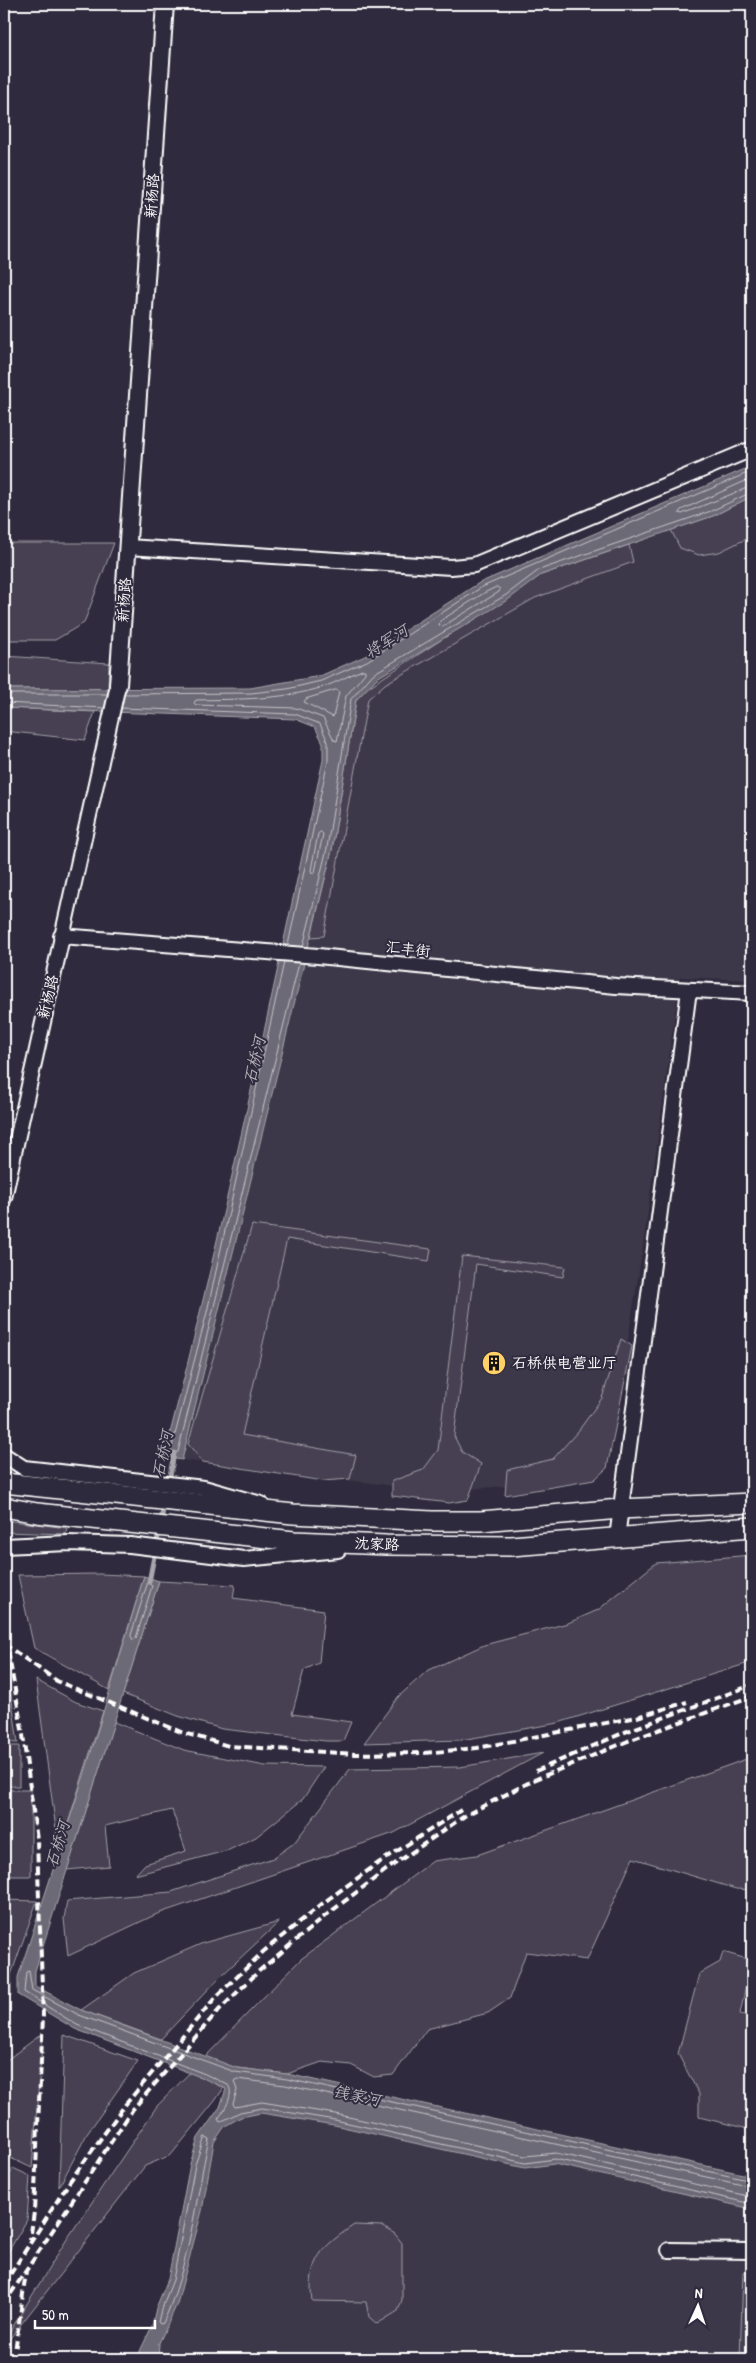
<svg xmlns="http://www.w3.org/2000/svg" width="756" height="2363" viewBox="0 0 756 2363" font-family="'Patrick Hand','LXGW WenKai TC',sans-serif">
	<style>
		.built { fill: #3c3749 }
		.green { fill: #464152; stroke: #a2a0a8 }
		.water { fill: #6d6a77; stroke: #a7a6ad }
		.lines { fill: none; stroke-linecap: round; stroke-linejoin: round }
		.shore { stroke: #c5c3c9; stroke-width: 1 }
		.stream { stroke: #a7a6ad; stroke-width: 5 }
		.minor-casing { stroke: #fff; stroke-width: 18 }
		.tertiary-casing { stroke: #fff; stroke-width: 20 }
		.secondary-casing { stroke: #fff; stroke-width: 22 }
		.minor { stroke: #2f2a3d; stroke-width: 14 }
		.tertiary { stroke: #2f2a3d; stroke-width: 16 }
		.secondary { stroke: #2f2a3d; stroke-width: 19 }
		.rail { stroke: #fff; stroke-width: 4; stroke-dasharray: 8 4; stroke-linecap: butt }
		.labels { text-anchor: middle; stroke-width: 4; stroke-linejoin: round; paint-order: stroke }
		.street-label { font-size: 15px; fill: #fff; stroke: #2f2a3d }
		.poi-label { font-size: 15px; fill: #fff; stroke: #2f2a3d; text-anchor: start }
		.water-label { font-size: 16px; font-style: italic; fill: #b6b4bb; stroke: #2f2a3d }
	</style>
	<rect width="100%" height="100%" fill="#2f2a3d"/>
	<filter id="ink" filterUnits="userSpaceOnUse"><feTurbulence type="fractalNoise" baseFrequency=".02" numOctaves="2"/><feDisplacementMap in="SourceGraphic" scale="10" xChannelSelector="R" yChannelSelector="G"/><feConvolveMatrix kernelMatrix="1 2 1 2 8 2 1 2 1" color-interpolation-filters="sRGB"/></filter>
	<g filter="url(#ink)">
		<g class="built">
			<path d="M752,496V980L680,977L643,1247L607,1468L594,1480L437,1491L182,1460L332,850L356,700L377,678L570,565L713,516Z"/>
			<path d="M261,2113L334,2125L525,2168L554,2164L752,2209V2328L748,2359H158L159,2343L177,2304L202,2211L214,2142L225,2126L241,2117Z"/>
		</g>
		<g class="green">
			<path d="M752,496V536L719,552L699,555L680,548L671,530L713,516Z"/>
			<path d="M4,543H114L84,623L55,640H4Z"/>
			<path d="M629,545L633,562L535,598L385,684L368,699L324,936L311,937L332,850L356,700L367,688L541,575Z"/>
			<path d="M4,656L109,663L108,689H4Z"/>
			<path d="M4,708L95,712L85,740L4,731Z"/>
			<path d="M252,1225L431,1249L429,1261L287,1239L242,1435L356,1455L350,1479L323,1481L203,1462L188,1444Z"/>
			<path d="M462,1256L565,1267L563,1277L476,1264L454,1436L462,1452L481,1464L468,1500L449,1503L392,1496V1481L423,1470L438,1450Z"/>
			<path d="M621,1339L632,1346L607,1468L594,1480L505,1495L507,1470L553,1459L579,1430L602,1398Z"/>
			<path d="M4,1520L67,1528L66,1534L4,1532Z"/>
			<path d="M752,1555V1662L558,1723L461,1740L364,1743L398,1697L427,1671L484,1645L568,1623L598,1610L656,1563Z"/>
			<path d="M100,1574L144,1576L109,1690L34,1648L18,1575Z"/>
			<path d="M159,1581L235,1585L233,1598L324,1610L319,1663L304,1670L292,1714L351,1722L343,1741H326L222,1729L178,1716L123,1694Z"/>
			<path d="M4,1662L7,1665L18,1743L4,1742Z"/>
			<path d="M36,1680L76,1702L103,1711L59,1852Z"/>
			<path d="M114,1722L184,1750L265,1766L324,1767L303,1799L256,1837L229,1850L135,1875L145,1864L186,1851L172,1810L105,1826L109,1866L67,1870Z"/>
			<rect x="4" y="1746" width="15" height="40"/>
			<path d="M543,1753L394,1833L157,1914L68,1956L64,1919L67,1901L171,1892L273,1858L294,1843L350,1769L460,1767Z"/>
			<path d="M752,1757V1890L736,1889L633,1858L587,1960L526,1952L510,1998L488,2013L427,2029L393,2075L374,2077L351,2065L322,2062L287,2074L237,2068L215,2101L171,2155L145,2166L4,2346V2341L67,2239L157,2106L301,1959L433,1861L477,1855Z"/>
			<rect x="4" y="1790" width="27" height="86"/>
			<path d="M4,1900L37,1901L11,1975V1995L4,1998Z"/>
			<path d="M279,1922L220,1977L161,2039L81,2010L134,1973L203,1943Z"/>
			<path d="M723,1952L747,1959L750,1967L740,2014L752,2017V2130L699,2117V2094L678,2054L699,1974L720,1962Z"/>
			<path d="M43,2033L32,2168L4,2155V2062Z"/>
			<path d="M64,2035L138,2061L87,2134L59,2187Z"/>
			<path d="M13,2168L30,2176L27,2220L4,2259V2186Z"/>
			<path d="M354,2225L382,2226L395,2234L402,2243V2300L398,2311L377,2324L369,2317L366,2302L312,2301C307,2259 322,2247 354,2225Z"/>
			<path d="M752,2271V2359H740L743,2272Z"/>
		</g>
		<g class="water">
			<path d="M752,466V496L713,516L541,575L509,599L377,678L356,700L332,850L182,1460L164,1457C224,1226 272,993 323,760V743L315,727L295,719L4,708V689L250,688L320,676L365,656L479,583Z"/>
			<path d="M144,1576L159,1581L35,1971V1986L81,2010L237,2068L287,2074L752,2176V2209L554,2164L525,2168L334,2125L261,2113L241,2117L225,2126L214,2142L202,2211L177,2304L159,2343L158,2359H140V2351L152,2326L156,2308L168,2279L190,2164L198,2138L220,2107L226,2089L203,2078L75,2029L18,1995V1977L87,1766Z"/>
		</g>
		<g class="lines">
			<g class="shore">
				<path d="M752,478L681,510L679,513L682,514L752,486"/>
				<path d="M497,587L500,589L499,592L443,626L439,625L440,621L484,593Z"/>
				<path d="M362,670H365V673L346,696L337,741L334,740L323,718L296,708L196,705L194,703L196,700C238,699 282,700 323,687C336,683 349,675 362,670Z"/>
				<path d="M336,690L339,692L333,717L304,702L306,699Z"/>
				<path d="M4,694H108"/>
				<path d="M124,694L251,693L287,689L321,681L367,661L482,587L752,471"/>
				<path d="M4,703L105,708"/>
				<path d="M121,708L295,714L320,724L328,742V761L288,945"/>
				<path d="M321,832L323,834L315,872L312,873L311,870L318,834Z"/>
				<path d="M303,947L327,848L351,699L373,674L506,595L539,570L711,511L752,492"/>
				<path d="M284,962L207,1312L171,1450L173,1453L178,1452L299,963"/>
				<path d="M148,1583L152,1586L136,1638L133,1640L131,1636Z"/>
				<path d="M205,2137L209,2139C195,2201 190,2265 163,2323L160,2324L158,2322L161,2310L173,2280L195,2165Z"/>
				<path d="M752,2181L287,2079L235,2072L79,2015L32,1990L29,1971L26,1972L24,1992L77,2025L205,2074L228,2085C235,2094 224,2111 218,2119L220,2122L240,2112L262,2108L335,2120L525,2163L555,2159L752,2204"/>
				<path d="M752,2187L285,2085L237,2079L234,2081L237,2090L233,2104L235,2107L262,2102L335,2114L525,2156L556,2153L752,2197"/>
			</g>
			<g class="stream">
				<path d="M169,1482L174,1453"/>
				<path d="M149,1582L164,1505"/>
			</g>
			<g class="minor-casing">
				<g id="minor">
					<path d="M127,547L451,567L474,565L752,449"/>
					<path d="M61,936L318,956L616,986L752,993"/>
					<path d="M4,1198L118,685"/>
					<path d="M4,1455L24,1468L204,1488L261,1504"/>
					<path d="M617,1538L689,990"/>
					<path d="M4,1546L68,1543L130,1545L244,1559L338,1550"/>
					<path d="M669,2250L752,2251"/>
				</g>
			</g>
			<g class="tertiary-casing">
				<path id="tertiary" d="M118,685L165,4"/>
			</g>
			<g class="secondary-casing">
				<g id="secondary">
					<path d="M4,1483L293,1514L432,1521H481L620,1509L752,1503"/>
					<path d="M4,1507L37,1513L294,1541L386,1545L511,1546L752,1527"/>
				</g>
			</g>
			<use href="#minor" class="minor"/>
			<use href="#tertiary" class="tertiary"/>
			<use href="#secondary" class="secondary"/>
			<g class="rail">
				<path d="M4,1628L23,1735L37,1840L43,2017L34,2212L30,2240"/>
				<path d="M4,1644L57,1681L181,1732L229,1746L355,1754L424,1753L477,1748L637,1717L687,1702"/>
				<path d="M536,1771L625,1732L752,1685"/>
				<path d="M4,2284L70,2181L125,2105L215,1998L264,1951L323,1903L377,1864L461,1810"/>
				<path d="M4,2304L133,2109L219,2010L259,1971L325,1916L386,1870L466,1815L534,1780L628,1741L752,1696"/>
				<path d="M14,2359L26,2272"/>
			</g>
		</g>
	</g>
	<defs>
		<g id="building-disc" transform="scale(1.25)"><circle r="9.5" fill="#ffd166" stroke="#2f2a3d"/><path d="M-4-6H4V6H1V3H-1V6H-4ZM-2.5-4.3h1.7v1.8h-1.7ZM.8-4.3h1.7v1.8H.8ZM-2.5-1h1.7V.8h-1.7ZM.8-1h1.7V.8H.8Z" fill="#111"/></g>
	</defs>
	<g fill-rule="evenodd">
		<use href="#building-disc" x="494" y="1363"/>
	</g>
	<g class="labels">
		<g class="street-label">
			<text transform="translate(152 196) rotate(-86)" y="5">新杨路</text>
			<text transform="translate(124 600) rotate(-87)" y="5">新杨路</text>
			<text transform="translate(408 949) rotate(6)" y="5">汇丰街</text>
			<text transform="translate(48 997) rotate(-77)" y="5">新杨路</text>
			<text transform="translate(377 1544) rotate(2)" y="5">沈家路</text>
		</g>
		<g class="poi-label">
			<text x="512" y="1368">石桥供电营业厅</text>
		</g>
		<g class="water-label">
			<text transform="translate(386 641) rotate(-32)" y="6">将军河</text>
			<text transform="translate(254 1060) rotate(-77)" y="6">石桥河</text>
			<text transform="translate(162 1454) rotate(-78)" y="6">石桥河</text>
			<text transform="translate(57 1844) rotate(-73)" y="6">石桥河</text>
			<text transform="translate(357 2095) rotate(12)" y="6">钱家河</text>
		</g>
	</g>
	<rect width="756" height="2363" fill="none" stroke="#2f2a3d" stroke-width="20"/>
	<rect x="10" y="10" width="736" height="2343" fill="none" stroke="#fff" stroke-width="2" filter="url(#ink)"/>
	<g transform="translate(698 2306) rotate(3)" stroke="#2f2a3d" stroke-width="4" paint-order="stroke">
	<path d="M0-4L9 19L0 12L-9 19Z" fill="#ffffff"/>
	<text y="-8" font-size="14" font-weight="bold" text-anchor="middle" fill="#ffffff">N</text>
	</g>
	<path d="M35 2320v8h120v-8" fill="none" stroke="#ffffff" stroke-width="2.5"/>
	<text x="42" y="2320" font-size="15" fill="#ffffff" stroke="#2f2a3d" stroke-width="4" paint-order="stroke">50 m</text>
</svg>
